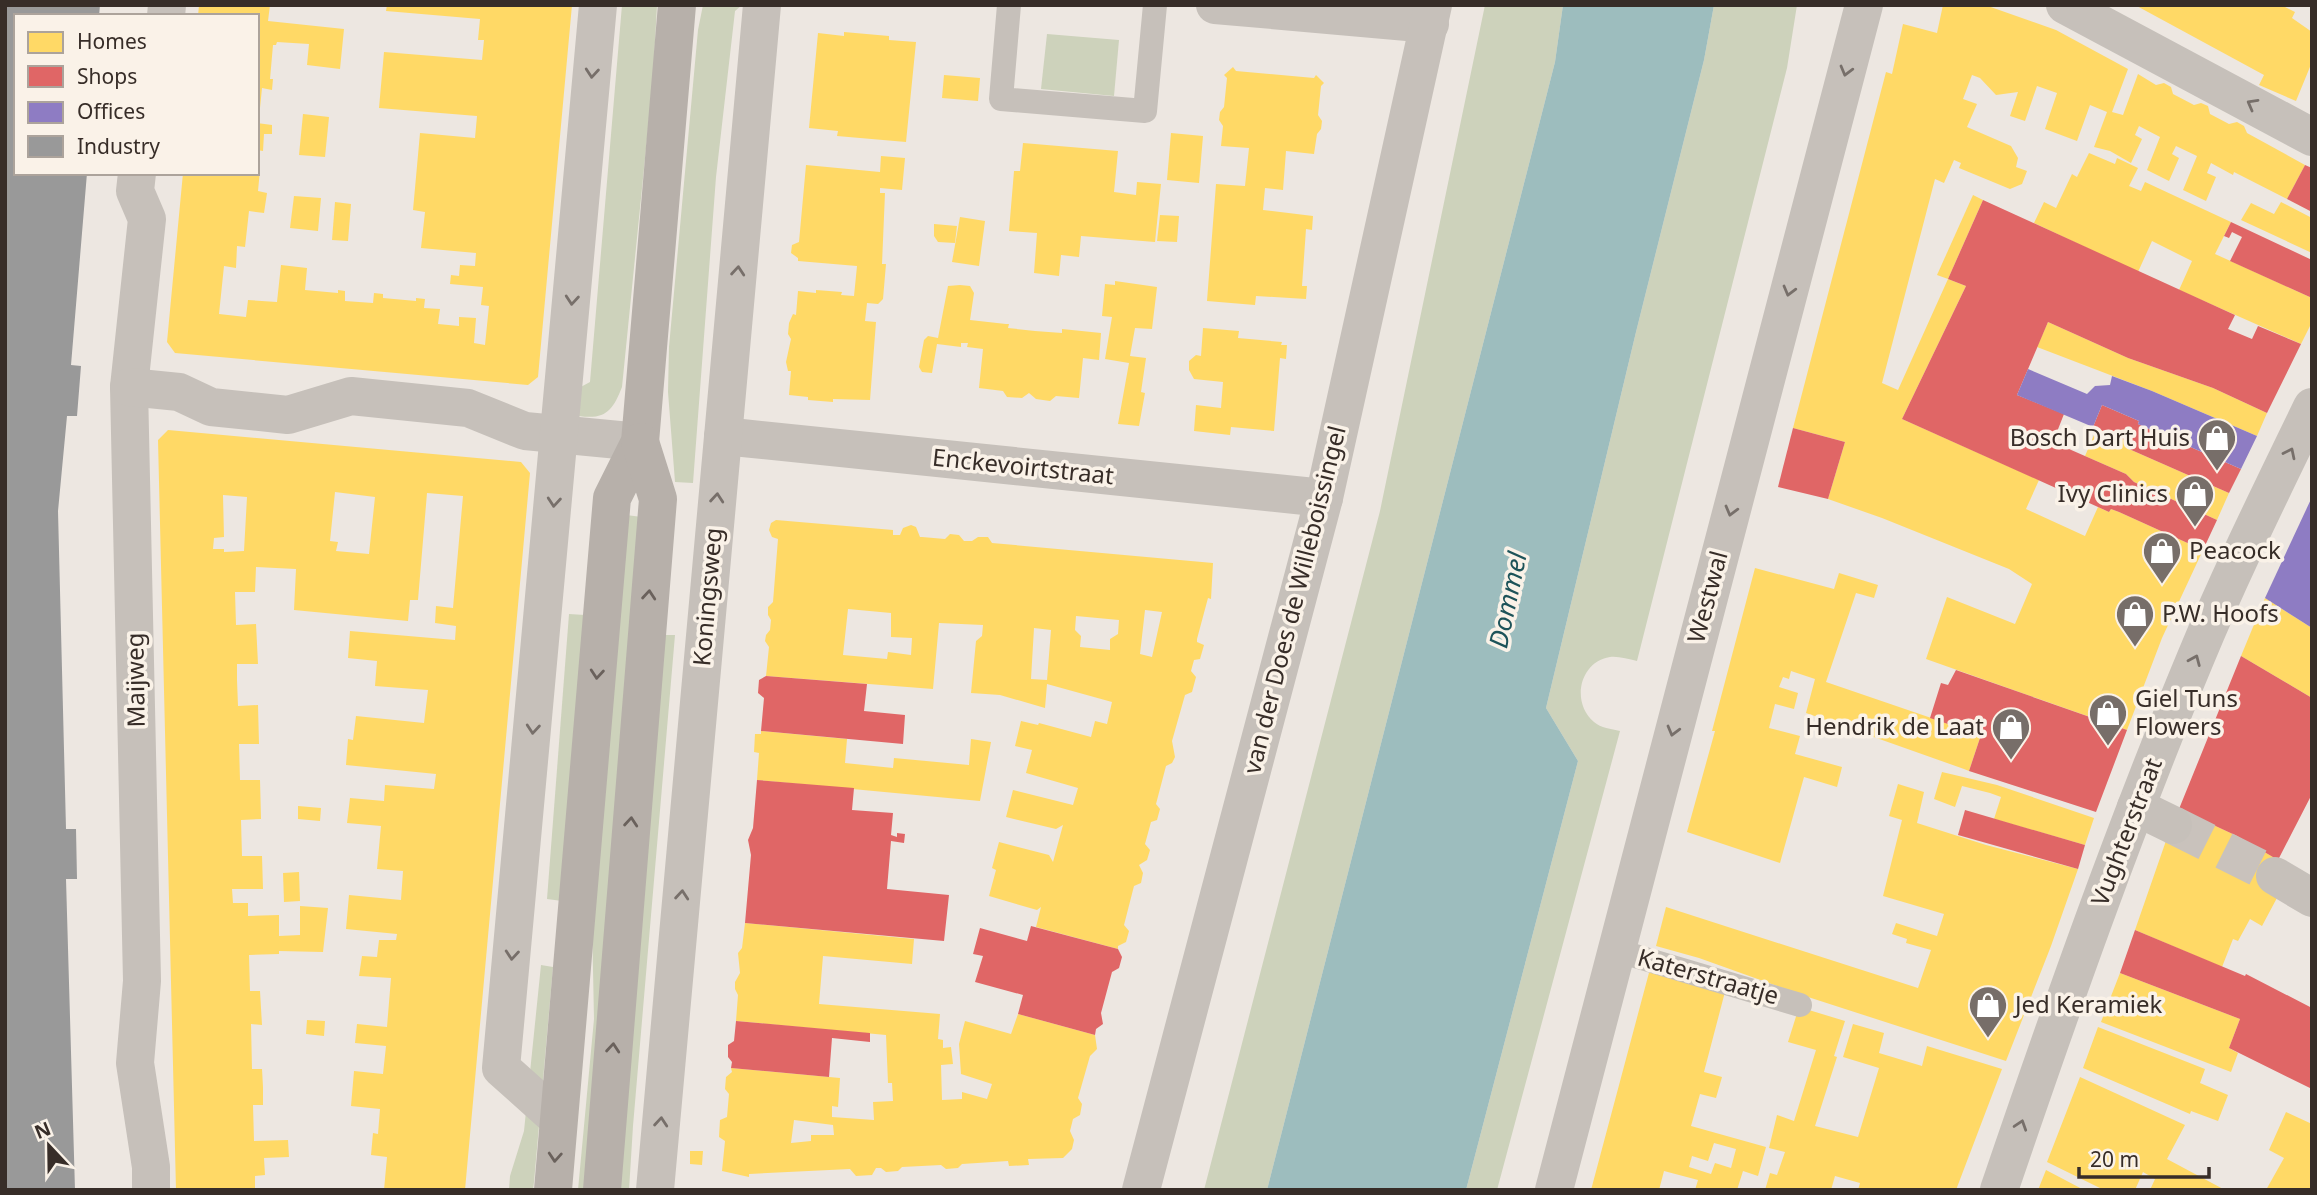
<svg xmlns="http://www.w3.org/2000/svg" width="2317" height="1195" viewBox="0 0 2317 1195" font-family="'Noto Sans',sans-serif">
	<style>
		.green { fill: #cdd2bb }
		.water { fill: #9dbdbe }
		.homes { fill: #ffd966; fill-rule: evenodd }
		.shops { fill: #e06666 }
		.offices { fill: #8e7cc3 }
		.industry { fill: #999 }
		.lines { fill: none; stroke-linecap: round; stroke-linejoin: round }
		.street-tunnel { stroke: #c9c2bc; stroke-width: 38; stroke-dasharray: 38 19; stroke-linecap: butt }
		.lane { stroke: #c6c0ba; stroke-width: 24 }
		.street { stroke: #c6c0ba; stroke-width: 38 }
		.secondary { stroke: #b7b0aa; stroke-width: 38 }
		.oneway { stroke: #776f6a }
		.oneway2 { stroke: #6a615c }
		.labels { text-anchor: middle; stroke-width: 7; stroke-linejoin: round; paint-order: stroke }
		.poi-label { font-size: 24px; fill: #372d28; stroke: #faf2e8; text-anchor: start }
		.street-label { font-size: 24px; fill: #372d28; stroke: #faf2e8 }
		.water-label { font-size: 26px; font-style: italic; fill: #1d5359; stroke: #faf2e8 }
	</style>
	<rect width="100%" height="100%" fill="#ede7e1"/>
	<g class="green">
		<path d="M622,5H657L653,79L622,387C613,410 606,420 579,416L577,389L590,382Z"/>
		<path d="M703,5H742L735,11L716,177L693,483L675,482L668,392L669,347L698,30Z"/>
		<path d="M1485,5H1563L1555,62L1267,1190H1204L1380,511Z"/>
		<path d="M1714,5H1797L1787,68L1637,661C1628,659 1618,656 1610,657C1579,662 1571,703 1594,722C1601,728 1611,729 1620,731L1497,1190H1466L1578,761L1546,708L1636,332L1704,60Z"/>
		<path d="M1047,34L1119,40L1114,96L1041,89Z"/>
		<path d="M626,515L642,517L587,1190H578L594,1019L591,869Z"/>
		<path d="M569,614L585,615L562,901L547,899Z"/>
		<path d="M660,635H675L633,1126L629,1190H615Z"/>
		<path d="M541,965L553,967L534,1182L533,1190H509L510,1176L524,1131Z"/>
	</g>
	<path class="water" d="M1563,5H1714L1704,60L1636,332L1546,708L1578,761L1466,1190H1267L1555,62Z"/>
	<g class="homes">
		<path d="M199,5H270L268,21L344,29L340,69L307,65L309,44L277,42L276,45H273L270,79H273L272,90L262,88L259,118H257V16H198Z"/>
		<path d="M387,5H572L538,377L528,385L175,353L167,342L183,173H257V169L260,170L258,191L267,193L264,213L249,211L245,247L237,246L236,268L224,266L219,314L246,317L248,300L277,302L281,265L307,268L305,290L338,293V290L345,291V301L373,303L374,293L383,294V298L416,301V298L425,299L424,308L440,309L438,324L459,326V317L476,318L474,343L485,345L489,306L481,305L483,287L450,284L451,275L459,276L460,265L475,266L476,253L421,248L425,212L413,210L420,133L475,138L477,116L379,108L384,52L482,60L484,40H478L480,19L386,11Z"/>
		<path d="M1943,5H1985L2056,30L2128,69L2112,112L2123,115L2138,74L2156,85L2164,83L2171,87L2173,94L2194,105L2201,103L2208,106L2210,114L2229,124L2237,122L2244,126L2247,133L2305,165L2287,199L2234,172L2233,175L2211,163L2207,173L2216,177L2206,201L2183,190L2197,156L2176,146L2172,154L2179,158L2169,181L2147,170L2160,137L2139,126L2135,135L2142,139L2131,163L2110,151L2094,147L2107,112L2090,105L2077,141L2045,129L2057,93L2037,86L2025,121L2010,116L2018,92L1996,95L1980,78L1972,75L1963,99L1977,104L1967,127L2011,146L2018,158L2016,167L2027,171L2022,184L2010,189L1959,168L1961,163L1954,160L1944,183L1935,179L1882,383L1898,390L1948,279L1966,286L1902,419L2039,480L2026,509L2085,536L2098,507L2109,512L2111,509L2119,512L2203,550L2162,638L2127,730L1926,659L1947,597L2015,624L2032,584L2009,569L1882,518L1828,499L1845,442L1793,428L1886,72L1892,74L1903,24L1937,33Z"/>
		<path d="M2135,5H2281L2295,12L2292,18L2312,32V62L2296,101L2259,85L2264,75Z"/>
		<path d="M844,32L889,36V40L916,42L906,142L837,136L838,131L809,128L818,33L844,36Z"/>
		<path d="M1233,67L1236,71L1314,78L1316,75L1324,83L1321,86L1318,115L1322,121L1321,129L1317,134L1314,154L1286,151L1283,190L1265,188L1263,210L1313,216L1312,230L1306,229L1302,286H1307L1306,299L1256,296L1255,305L1207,301L1216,184L1245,186L1249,148L1221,146L1223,126L1219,120L1220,112L1224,107L1227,78L1224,75Z"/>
		<path d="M944,75L980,78L978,101L942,98Z"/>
		<path d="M303,114L329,117L325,157L299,155Z"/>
		<path d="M257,123L272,125V134H264L263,151L257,150Z"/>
		<path d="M1171,133L1203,136L1199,183L1167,180Z"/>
		<path d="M1023,143L1118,151L1114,192L1136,195L1137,182L1161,184L1155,242L1081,236L1079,257L1061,255L1059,276L1034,273L1037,233L1009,231L1014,171H1020Z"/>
		<path d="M2089,153L2115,164L2117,158L2138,168L2129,186L2141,191L2145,182L2231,222L2215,254L2312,298V322L2301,344L2179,290L2192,261L2152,241L2138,272L2034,223L2044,202L2056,208L2072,174L2077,177Z"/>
		<path d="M881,156L905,158L902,190L880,188V193H885L882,264H886L883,299L878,304L867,303L865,321L876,322L870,400L833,399V402L808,400V397L789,395L791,371H788L786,362L791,339L788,334L789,323L793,314L796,315L798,291L816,293V290L842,292L841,295L854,296L857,266L798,261V258L791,253L792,245L799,242L806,165L880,172Z"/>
		<path d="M1973,195L1983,200L1948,279L1937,275Z"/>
		<path d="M294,196L321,198L318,231L290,228Z"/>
		<path d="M335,202L351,204L348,241L332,240Z"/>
		<path d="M2281,202L2312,218V253L2241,220L2251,203L2274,214Z"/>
		<path d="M1160,215L1179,216L1177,242L1157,241Z"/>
		<path d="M960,217L985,221L979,266L952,262Z"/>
		<path d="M934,224L957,226L955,243L938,242L934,236Z"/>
		<path d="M1115,281L1157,287L1152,329L1135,328L1130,356L1146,358L1141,392L1145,393L1139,426L1118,424L1129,363L1105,359L1112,317L1102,316L1105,284L1115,285Z"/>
		<path d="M960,285L970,286L974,293L970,320L1006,324H1009L1008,328L1035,331L1062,333V329L1101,333L1099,360L1083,358L1079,398L1056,396L1050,401L1036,399L1029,393L1022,398L1007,397L1003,391L979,388L983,349L967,347L968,343H961V347L937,344L932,373L922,372L919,367L924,340L928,336L938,338L948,286Z"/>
		<path d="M2048,322L2128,358L2213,388L2267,413L2257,436L2152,391L2037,347Z"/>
		<path d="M1203,328L1239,331L1238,338L1282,342L1281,345H1287L1286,359L1280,358L1274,431L1231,427L1230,435L1194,431L1196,405L1221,408L1223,382L1194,379L1189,370V361L1196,355L1201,356Z"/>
		<path d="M2097,428L2132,443L2129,449L2229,493L2217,520L2134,482L2126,474L2085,456Z"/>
		<path d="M168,430L521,462L530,473L465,1190H384L387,1157L371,1155L373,1133L378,1134L380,1109L351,1106L354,1071L383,1074L386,1046L355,1043L357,1024L387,1027L391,978L359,976L362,956L377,957L379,940H396L397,934L346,929L349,895L401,900L403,871L377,869L381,826L347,823L350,798L384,801L385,785L434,789L436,774L346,765L348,739L353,740L356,716L424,723L428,690L375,686L377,661L348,658L350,631L455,640L456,626L435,623L436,606L453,608L463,496L427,493L418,600H410L408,621L294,610L296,569L256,567L255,592H235L236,625L256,624L258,664H237V680L238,706L258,705L259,744H239L240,780H260L261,819L241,820L242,856H262L263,889H232L233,903H248V916L279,915V936L300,935V906L328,908L323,952L279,951V954L249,955L250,991H260L262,1025L251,1024L252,1069H262L263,1087V1105H253L254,1141L288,1140L289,1157L264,1158L265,1175L255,1176V1190H176L158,440ZM335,492L375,497L369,554L336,551L338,542L330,541ZM223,495L247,497L244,551L224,552V549H213L214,538L224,537Z"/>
		<path d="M776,520L893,530V535H900L903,528L911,525L916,527L920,537H922L945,539L950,534L959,535L964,541H972L978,537H988L992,543L1213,563L1211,599L1208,598L1197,639V642L1204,645L1200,659L1194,660L1191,671L1196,677L1192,692L1185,695L1172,741L1175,757L1172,763L1166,766L1156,804L1160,809L1157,820L1151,822L1145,844L1150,850L1147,860L1139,865L1143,873L1141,883L1134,886L1124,925L1129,931L1126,942L1118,946V949L1036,927L1041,907L1037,910L989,896L996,870L992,868L999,842L1049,855L1053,862L1063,825L1056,829L1006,817L1013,790L1073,805L1078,788L1026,773L1032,750L1015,746L1021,721L1038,725L1039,723L1091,737L1095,721L1107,724L1112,702L1047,684L1045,708L1000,695L971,693L976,641L982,636L983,625L939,623L933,689L766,676L769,647L765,641L766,635L770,630L771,620L768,615V607L773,602L778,539L772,537L769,530L771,523ZM848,609L891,613V637L912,638L911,655L888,652L887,659L843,655ZM1145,610L1162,612L1152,657L1140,654ZM1076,616L1119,620L1118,634L1110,639V650L1080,647L1081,636L1075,630ZM1034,628L1051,630L1047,680L1031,679Z"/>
		<path d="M1755,568L1834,589L1839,573L1878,585L1874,598L1856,593L1826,682L1981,735L1969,771L1964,769L1806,713L1815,679L1791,671L1789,679L1783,677L1779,687L1798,693L1794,709L1775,704L1769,728L1800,736L1795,754L1842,767L1837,787L1804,777L1780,863L1687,832L1715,731H1712Z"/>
		<path d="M2265,598L2312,628V698L2241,656Z"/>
		<path d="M761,731L847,739L845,763L893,768L894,758L969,765L971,739L991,742L980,801L757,780L759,753L754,752L755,734H761Z"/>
		<path d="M1942,772L1997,785L2094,818L2085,845L1994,819L2001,797L1990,793L1962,786L1955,807L1934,799Z"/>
		<path d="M1898,784L1924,792L1917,823L1986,845L2078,869L2051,946L2006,1061L1808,997L1699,958L1656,946L1666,907L1918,988L1931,950L1906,943L1907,939L1892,934L1896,923L1937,936L1944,914L1883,896L1902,820L1889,816Z"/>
		<path d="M298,806L321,808L320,821L298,819Z"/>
		<path d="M2179,809L2237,836L2278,860V896L2262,926L2250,919L2238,941L2233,939L2222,967L2135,930L2168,835Z"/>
		<path d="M299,872L300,901L284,902L283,873Z"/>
		<path d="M745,923L914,939L912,964L823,956L819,1004L940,1014L938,1039L943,1040V1048L951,1047L953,1064L941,1065L942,1100L962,1099V1092L987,1099L992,1084L961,1074L959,1044L965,1021L1011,1034L1018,1014L1095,1035L1097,1049L1090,1056L1078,1098L1082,1104L1080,1115L1073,1119L1070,1131L1074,1140L1072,1149L1063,1158L1028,1159L1029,1165L1009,1166L1008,1161L962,1164L958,1168L946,1169L941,1165L902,1167L898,1171L886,1172L881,1168H876L872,1175L856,1176L850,1169L749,1174V1177L722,1171L725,1141L719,1137L720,1120L727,1117L729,1094L725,1089L726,1077L732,1072L731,1068L840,1078L838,1107L832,1106V1117L874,1120L873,1102L893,1101L892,1083H888L886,1035L736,1021L738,995L735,989V982L740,973L738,953L742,948ZM794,1120L833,1125L834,1135H811V1141L791,1143Z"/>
		<path d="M1650,969L1726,988L1704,1072L1722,1077L1716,1098L1700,1094L1691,1126L1766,1147L1758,1176L1743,1171L1737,1190H1695L1698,1180L1664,1171L1659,1190H1591ZM1714,1143L1736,1149L1731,1168L1715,1163L1711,1174L1689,1167L1692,1156L1708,1161Z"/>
		<path d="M2120,973L2240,1019L2229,1048L2238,1053L2231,1072L2101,1022Z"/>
		<path d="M1799,1007L1845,1021L1834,1056L1837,1057L1815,1126L1858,1137L1879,1068L1843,1057L1853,1024L1884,1033L1879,1053L1922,1066L1927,1046L2002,1069L1956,1190H1858L1860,1183L1835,1176L1831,1190H1765L1770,1173L1777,1175L1785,1152L1769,1148L1777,1115L1794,1121L1816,1050L1788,1042Z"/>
		<path d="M307,1020L325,1021L324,1036L306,1034Z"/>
		<path d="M2098,1027L2205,1069L2200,1083L2228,1095L2218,1121L2191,1111L2190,1114L2083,1068Z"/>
		<path d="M2080,1077L2185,1125L2167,1159L2225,1190H2150L2155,1179L2143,1172L2135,1190H2104L2047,1162Z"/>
		<path d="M2286,1112L2312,1124V1190H2266L2284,1158L2269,1150Z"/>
		<path d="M690,1151H703L702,1165L690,1164Z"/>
		<path d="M2046,1170L2084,1190H2038Z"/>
	</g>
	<g class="shops">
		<path d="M2305,165L2312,168V212L2287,199Z"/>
		<path d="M1983,200L2235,315L2228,329L2252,339L2258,326L2301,344L2267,413L2213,388L2128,358L2048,322L2017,395L2064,414L2053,442L2126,474L2134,482L2217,520L2203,550L2119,512L2111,509L2109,512L2098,507L1902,419L1966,286L1948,279Z"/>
		<path d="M2231,222L2312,260V298L2230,261L2242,237L2232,232L2229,238L2224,236Z"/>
		<path d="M2102,405L2139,421L2138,424L2149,429L2241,469L2229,493L2129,449L2132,443L2093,427Z"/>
		<path d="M1793,428L1845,442L1828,499L1778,487Z"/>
		<path d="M2241,656L2312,698V794L2278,860L2237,836L2179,809Z"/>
		<path d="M1956,670L2127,730L2096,812L1969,771L1981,735L1930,718L1941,683L1948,685Z"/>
		<path d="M766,676L867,684L864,711L905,715L903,744L761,731L764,698L758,693L759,680Z"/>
		<path d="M757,780L854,788L852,810L893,813L891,835L897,837V833L905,834L904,843L891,841L887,889L949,895L944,941L745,923L751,855L748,840L753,828Z"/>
		<path d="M1965,810L2085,845L2078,869L1958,835Z"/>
		<path d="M1031,926L1118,949L1122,957L1119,968L1112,972L1101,1013L1103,1024L1096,1029L1095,1035L1018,1014L1023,995L975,982L983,956L973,954L980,928L1027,941Z"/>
		<path d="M2135,930L2245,976L2246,974L2312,1008V1089L2229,1048L2240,1019L2120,973Z"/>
		<path d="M736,1021L870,1033V1042L832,1038L829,1077L731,1068L732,1062L728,1057V1045L734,1041Z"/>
	</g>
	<g class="offices">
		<path d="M2028,369L2087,394L2095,386L2110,385L2112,376L2152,391L2257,436L2241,469L2149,429L2138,424L2139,421L2102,405L2093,427L2017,395Z"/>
		<path d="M2312,497V628L2265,598Z"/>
	</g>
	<path class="industry" d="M5,5H100L99,16H16V173H87L71,365L81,366L77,416H67L58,511L66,829H76L77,879H66L75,1190H5Z"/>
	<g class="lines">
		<path class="street-tunnel" d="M2173,825L2275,876"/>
		<g class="lane">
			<path d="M1009,5L1001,99L1145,111L1155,5"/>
			<path d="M1615,950L1800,1005"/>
		</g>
		<g class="street">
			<path d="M1215,5L1430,24"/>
			<path d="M2065,5L2312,137"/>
			<path d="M166,16L167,5"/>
			<path d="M137,173L135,191L147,219L129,387L142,981L135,1063L151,1167V1190"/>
			<path d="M129,387L179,392L211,407L288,415L351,396L468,408L525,431L640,442"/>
			<path d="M723,436L1324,498"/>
			<path d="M2136,807L2173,825"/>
			<path d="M2275,876L2312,898"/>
			<path d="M558,1119L501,1068L598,5"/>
			<path d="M655,1190L762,5"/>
			<path d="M1141,1190L1324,498L1433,5"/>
			<path d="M1554,1190L1864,5"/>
			<path d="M1999,1190C2060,1011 2123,832 2196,657C2231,572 2272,490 2312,407"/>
		</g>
		<g class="secondary">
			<path d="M553,1190L612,498L640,442L677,5"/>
			<path d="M602,1190L658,499L640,442"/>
		</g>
	</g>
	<defs><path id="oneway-chevron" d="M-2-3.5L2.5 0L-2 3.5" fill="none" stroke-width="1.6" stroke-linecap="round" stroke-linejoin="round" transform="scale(1.75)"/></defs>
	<g class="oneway">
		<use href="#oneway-chevron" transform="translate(1846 71) rotate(105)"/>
		<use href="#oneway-chevron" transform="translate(592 73) rotate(95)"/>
		<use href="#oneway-chevron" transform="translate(2252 104) rotate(-151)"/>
		<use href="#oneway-chevron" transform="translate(738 271) rotate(-85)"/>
		<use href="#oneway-chevron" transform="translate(1789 291) rotate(105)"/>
		<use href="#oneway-chevron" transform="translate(572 300) rotate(95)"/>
		<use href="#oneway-chevron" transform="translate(2290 453) rotate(-64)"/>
		<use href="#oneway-chevron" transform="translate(717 498) rotate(-85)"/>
		<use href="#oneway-chevron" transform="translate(554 502) rotate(95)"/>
		<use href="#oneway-chevron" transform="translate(1731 511) rotate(105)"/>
		<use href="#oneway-chevron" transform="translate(2195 660) rotate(-67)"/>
		<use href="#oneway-chevron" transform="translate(533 729) rotate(95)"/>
		<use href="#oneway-chevron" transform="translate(1673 731) rotate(105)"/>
		<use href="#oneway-chevron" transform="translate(682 895) rotate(-85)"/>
		<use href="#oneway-chevron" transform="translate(512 955) rotate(95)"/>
		<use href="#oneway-chevron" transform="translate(661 1122) rotate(-85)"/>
		<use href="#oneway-chevron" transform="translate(2021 1125) rotate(-72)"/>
	</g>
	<g class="oneway2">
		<use href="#oneway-chevron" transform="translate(649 595) rotate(-85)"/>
		<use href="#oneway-chevron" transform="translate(597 674) rotate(95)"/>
		<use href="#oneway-chevron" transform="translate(631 822) rotate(-85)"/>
		<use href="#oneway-chevron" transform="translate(613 1048) rotate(-85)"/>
		<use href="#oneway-chevron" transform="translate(555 1157) rotate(94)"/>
	</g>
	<defs>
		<g id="shop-pin" transform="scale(2.0125)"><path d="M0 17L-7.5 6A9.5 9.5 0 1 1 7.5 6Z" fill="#776e69" stroke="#faf2e8"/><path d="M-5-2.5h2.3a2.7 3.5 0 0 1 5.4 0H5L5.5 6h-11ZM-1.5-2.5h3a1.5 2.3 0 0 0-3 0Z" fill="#fff"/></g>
	</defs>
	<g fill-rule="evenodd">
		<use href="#shop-pin" x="2217" y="438"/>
		<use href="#shop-pin" x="2195" y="494"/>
		<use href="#shop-pin" x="2162" y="551"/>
		<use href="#shop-pin" x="2135" y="614"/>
		<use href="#shop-pin" x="2108" y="713"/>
		<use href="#shop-pin" x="2011" y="727"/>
		<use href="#shop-pin" x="1988" y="1005"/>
	</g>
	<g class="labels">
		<g class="poi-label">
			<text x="2190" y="446" text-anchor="end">Bosch Dart Huis</text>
			<text x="2168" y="502" text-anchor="end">Ivy Clinics</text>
			<text x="2189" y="559">Peacock</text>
			<text x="2162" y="622">P.W. Hoofs</text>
			<text x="2135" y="707">Giel Tuns<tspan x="2135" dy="28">Flowers</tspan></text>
			<text x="1984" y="735" text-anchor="end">Hendrik de Laat</text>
			<text x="2015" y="1013">Jed Keramiek</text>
		</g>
		<g class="street-label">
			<text transform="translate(1023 467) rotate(6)" y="8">Enckevoirtstraat</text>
			<text transform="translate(708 597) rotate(-85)" y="8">Koningsweg</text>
			<text transform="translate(1708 597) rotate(-75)" y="8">Westwal</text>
			<text transform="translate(1295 600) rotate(-76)" y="8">van der Does de Willeboissingel</text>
			<text transform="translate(136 680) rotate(-91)" y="8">Maijweg</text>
			<text transform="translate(2127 832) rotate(-69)" y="8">Vughterstraat</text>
			<text transform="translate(1708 977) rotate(16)" y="8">Katerstraatje</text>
		</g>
		<g class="water-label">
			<text transform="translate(1508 600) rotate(-78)" y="9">Dommel</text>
		</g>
	</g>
	<rect width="2317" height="1195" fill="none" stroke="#372d28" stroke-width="14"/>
	<rect x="14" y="14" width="245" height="161" fill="#faf2e8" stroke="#aca39b" stroke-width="2"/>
	<rect x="28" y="32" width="35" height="21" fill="#ffd966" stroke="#aca39b" stroke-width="2"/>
	<text x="77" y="49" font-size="21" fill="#372d28">Homes</text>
	<rect x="28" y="66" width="35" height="21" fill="#e06666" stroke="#aca39b" stroke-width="2"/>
	<text x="77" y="84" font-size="21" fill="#372d28">Shops</text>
	<rect x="28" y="102" width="35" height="21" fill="#8e7cc3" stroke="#aca39b" stroke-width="2"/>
	<text x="77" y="119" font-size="21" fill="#372d28">Offices</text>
	<rect x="28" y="136" width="35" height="21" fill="#999999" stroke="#aca39b" stroke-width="2"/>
	<text x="77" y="154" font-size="21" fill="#372d28">Industry</text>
	<g transform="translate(49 1146) rotate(338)" stroke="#faf2e8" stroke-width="5" paint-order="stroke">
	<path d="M0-5L12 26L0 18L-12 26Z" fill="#372d28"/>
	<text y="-10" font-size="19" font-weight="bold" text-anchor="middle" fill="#372d28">N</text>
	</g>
	<path d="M2079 1167v10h130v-10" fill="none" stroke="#372d28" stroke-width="3.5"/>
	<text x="2090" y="1167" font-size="21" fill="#372d28" stroke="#faf2e8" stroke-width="5" paint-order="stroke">20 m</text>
</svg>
